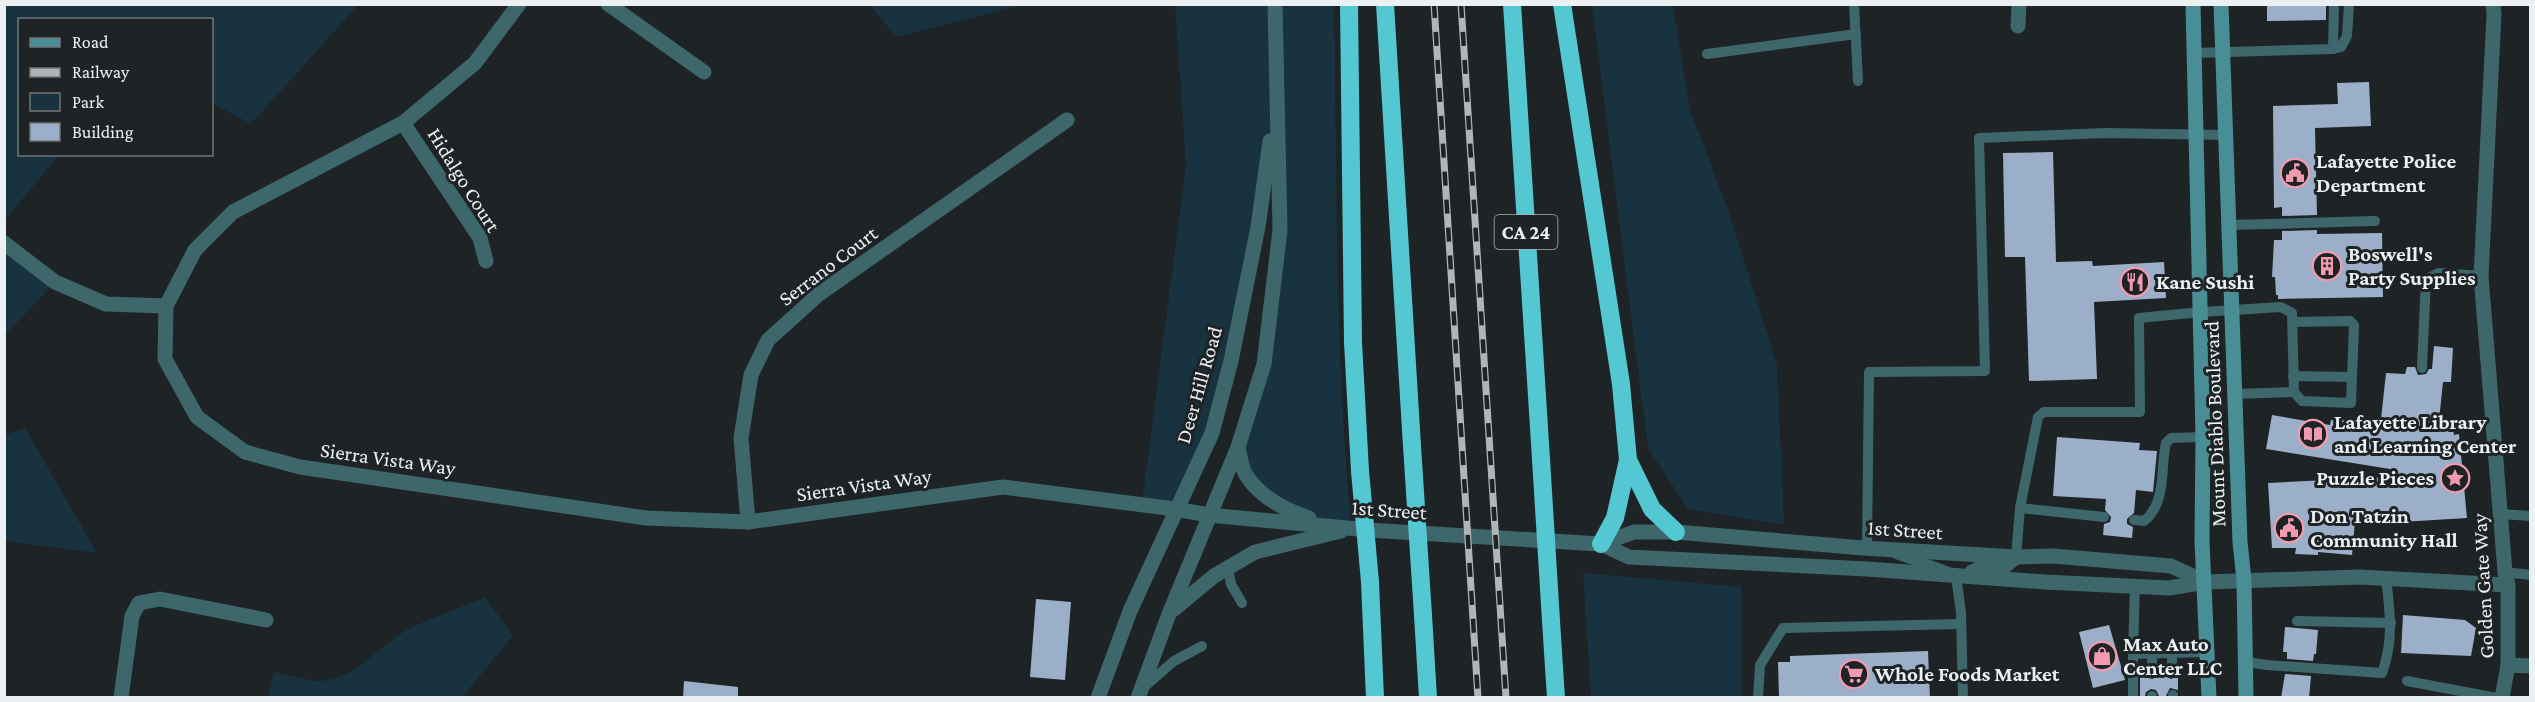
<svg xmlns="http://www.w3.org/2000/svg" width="2535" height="702" viewBox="0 0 2535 702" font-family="'Crimson Pro',serif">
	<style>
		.green { fill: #18333f }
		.building { fill: #9bafc9 }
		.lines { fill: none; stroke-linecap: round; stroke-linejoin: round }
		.service { stroke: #3e676b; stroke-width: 10 }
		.minor { stroke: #3e676b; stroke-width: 15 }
		.tertiary { stroke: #3e676b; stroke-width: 15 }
		.secondary { stroke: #498e94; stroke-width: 15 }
		.motorway { stroke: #54c8d2; stroke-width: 18 }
		.rail-casing { stroke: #b2b5b7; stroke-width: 7 }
		.rail { stroke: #1e2325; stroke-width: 4.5; stroke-dasharray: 14; stroke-linecap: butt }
		.motorway-bridge { stroke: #54c8d2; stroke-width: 18 }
		.labels { text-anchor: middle; stroke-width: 6; stroke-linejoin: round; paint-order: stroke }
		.shield { fill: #1e2325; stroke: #afb2b4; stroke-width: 1.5 }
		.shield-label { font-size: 20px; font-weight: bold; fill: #edf0f2 }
		.poi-label { font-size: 21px; font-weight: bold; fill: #edf0f2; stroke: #1e2325; text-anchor: start }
		.street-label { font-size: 21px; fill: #edf0f2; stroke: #1e2325 }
	</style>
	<rect width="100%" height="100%" fill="#1e2325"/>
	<g class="green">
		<path d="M5,4H358V5L251,124L212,103V20H20V154L59,155L5,220Z"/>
		<path d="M869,5H1023L897,37Z"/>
		<path d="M1175,5H1334C1337,179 1335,354 1351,528L1331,526L1261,492L1238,447L1272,293L1276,108L1231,361L1175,509L1142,503L1186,165Z"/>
		<path d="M1592,5H1673L1690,110L1727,207L1777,365L1784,525L1688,509L1648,448Z"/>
		<path d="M4,243L55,282L5,335H4Z"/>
		<path d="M25,428L97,553L5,541V435Z"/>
		<path d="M1583,573L1741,587L1742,697H1591Z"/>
		<path d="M485,597L513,636L463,696L268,697L274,672L318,682L348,674L407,629Z"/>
	</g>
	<g class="building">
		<path d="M2267,4H2326V20L2267,21Z"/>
		<path d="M2369,82L2371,126L2315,128L2317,215L2282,216V207L2274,208L2273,106L2338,104L2337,83Z"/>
		<path d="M2053,152L2056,262L2092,261L2093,266L2164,262L2166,298L2094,302L2097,379L2029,381L2025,257H2005L2003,153Z"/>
		<path d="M2317,230V234L2382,233L2383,297L2278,299V295H2276L2275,277H2272L2274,240H2282V231Z"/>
		<path d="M2434,346L2453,348L2451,382H2443L2438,430L2453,429L2454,435L2459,434L2467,518L2401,522V518L2355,521L2352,555L2318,552V555L2295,554L2296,548H2272L2268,483L2390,477V469L2266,449L2272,415L2330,425L2331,420L2381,419L2386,373L2405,374L2407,367H2415L2418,375L2426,374L2429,369H2432Z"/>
		<path d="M2057,437L2140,443L2139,450L2157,451L2153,492L2136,490L2134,513L2127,519V524L2133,527L2132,538L2103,535L2104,524L2110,522L2111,517L2105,510L2106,499L2053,496Z"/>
		<path d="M1036,599L1071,602L1065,680L1030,677Z"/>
		<path d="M2403,615L2465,620L2476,628L2471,656L2401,653Z"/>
		<path d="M2109,625L2125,680L2093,688L2079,632Z"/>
		<path d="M2285,627L2318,630L2316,654H2314L2313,661L2287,659V652H2283Z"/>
		<path d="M1928,651L1930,698H1779L1778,662H1790V656Z"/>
		<path d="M2159,672H2165L2166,676L2171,679L2178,676V690L2170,688L2166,696H2159L2156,690L2151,689L2146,692L2145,696H2140V673H2145L2148,678L2153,679Z"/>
		<path d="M2285,674L2311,676L2309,698H2281Z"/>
		<path d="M684,681L738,687V698H683Z"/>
	</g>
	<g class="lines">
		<g class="service">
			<path d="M1854,4L1858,81"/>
			<path d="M2333,49L2334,4"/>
			<path d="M2194,53L2333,49L2341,47L2347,36L2349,4"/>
			<path d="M1707,54L1856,34"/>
			<path d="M2229,225L2375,221"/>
			<path d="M2422,368L2426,279L2439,273L2481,276"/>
			<path d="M2293,376L2352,377"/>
			<path d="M2235,394L2294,392"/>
			<path d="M2020,508L2104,517"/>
			<path d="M2501,514L2530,516"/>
			<path d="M2134,520L2144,521C2167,503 2160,469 2166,443L2171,438L2203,437"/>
			<path d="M1867,548L1869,372L1985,371L1979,138L2105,133L2226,135"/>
			<path d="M1894,553C1916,563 1935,564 1956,576L1961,613L1963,698"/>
			<path d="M2016,557L2020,508L2038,417L2044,412H2140L2139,318L2201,312L2281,307L2292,313L2294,392L2302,401L2351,403L2354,325L2350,321L2292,322"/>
			<path d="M1228,568L1231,584L1242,603"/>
			<path d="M2505,572L2530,575"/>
			<path d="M2135,585L2133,654L2208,652"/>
			<path d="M2297,621L2391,623"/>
			<path d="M2152,653V672"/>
			<path d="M2172,653V672"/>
			<path d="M2246,662L2267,665L2382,673C2394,641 2390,611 2386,578"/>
			<path d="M2407,681L2497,698"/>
			<path d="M1143,688L1174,661L1202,646"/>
			<path d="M2173,695V698"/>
			<path d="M2152,696V698"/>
			<path d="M1758,698L1760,665L1783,628L1960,624"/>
			<path d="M2133,698V654"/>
		</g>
		<g class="minor">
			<path d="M519,4L475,63L403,123L233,212L195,250L166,306L165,359L197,417L245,452L300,467L646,518L748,522L1003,487L1175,509"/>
			<path d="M608,4L704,72"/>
			<path d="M2493,4L2494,14L2481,276L2505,572L2508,585V665L2502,698"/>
			<path d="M2018,26L2019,4"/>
			<path d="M403,123L480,238L486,261"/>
			<path d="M4,243L55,282L106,304L166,306"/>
			<path d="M748,522L741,438L751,375L768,340L819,294L1067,120"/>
			<path d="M2206,582L2359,577L2508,585"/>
			<path d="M2508,665L2530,666"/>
			<path d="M121,698L132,616L139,603L160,599L266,620"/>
		</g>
		<g class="tertiary">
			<path d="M1238,447C1240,455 1241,467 1246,475C1260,497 1285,510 1309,518"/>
			<path d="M1175,509L1209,515L1368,530L1601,544L1629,557L1867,569L2045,582L2169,588L2206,582"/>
			<path d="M1601,544L1634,532H1676L1863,548L2016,557L2053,556L2171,566L2206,582"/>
			<path d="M1972,572L1982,567L2002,568L2016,557"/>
			<path d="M1173,610L1214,576L1255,552L1341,531"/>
			<path d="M1098,698L1130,611L1212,433L1231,361L1258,227L1270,141"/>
			<path d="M1138,698L1169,614L1238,447L1264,364L1280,230L1275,4"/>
		</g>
		<g class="secondary">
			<path d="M2193,4L2203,436L2202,541L2209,698"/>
			<path d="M2221,4L2240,542L2244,580L2246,698"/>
		</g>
		<g class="motorway">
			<path d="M1349,4L1353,342L1360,471"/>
			<path d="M1385,4L1412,446"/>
			<path d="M1512,4L1541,459"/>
			<path d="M1562,4L1621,384L1628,460L1652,509L1676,532"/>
			<path d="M1601,544L1615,518L1628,460"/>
			<path d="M1370,582L1375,698"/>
			<path d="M1423,615L1428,698"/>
			<path d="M1551,621L1556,698"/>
		</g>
		<g class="rail-casing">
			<g id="rail">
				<path d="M1434,4L1478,698"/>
				<path d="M1461,4L1506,698"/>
			</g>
		</g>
		<use href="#rail" class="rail"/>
		<g class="motorway-bridge">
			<path d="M1412,446L1423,615"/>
			<path d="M1541,459L1551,621"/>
			<path d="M1360,471L1370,582"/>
		</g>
	</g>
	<defs>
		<g id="civic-ring" transform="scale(1.5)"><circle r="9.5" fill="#1e2325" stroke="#f29ab0" stroke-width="1.5"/><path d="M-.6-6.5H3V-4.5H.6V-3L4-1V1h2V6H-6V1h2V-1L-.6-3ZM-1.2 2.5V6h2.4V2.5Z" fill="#f29ab0"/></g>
		<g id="building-ring" transform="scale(1.5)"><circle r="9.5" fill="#1e2325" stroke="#f29ab0" stroke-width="1.5"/><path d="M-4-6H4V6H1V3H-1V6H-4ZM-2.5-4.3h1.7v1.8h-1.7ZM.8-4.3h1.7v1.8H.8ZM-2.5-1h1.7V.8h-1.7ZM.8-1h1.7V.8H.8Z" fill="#f29ab0"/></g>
		<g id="restaurant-ring" transform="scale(1.5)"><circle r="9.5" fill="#1e2325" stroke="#f29ab0" stroke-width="1.5"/><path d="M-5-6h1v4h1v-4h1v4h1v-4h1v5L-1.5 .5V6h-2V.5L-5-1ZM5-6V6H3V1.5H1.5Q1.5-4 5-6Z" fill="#f29ab0"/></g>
		<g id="library-ring" transform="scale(1.5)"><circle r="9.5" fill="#1e2325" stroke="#f29ab0" stroke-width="1.5"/><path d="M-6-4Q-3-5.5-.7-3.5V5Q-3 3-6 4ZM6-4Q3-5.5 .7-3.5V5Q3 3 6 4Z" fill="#f29ab0"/></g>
		<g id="sight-ring" transform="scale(1.5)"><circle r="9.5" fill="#1e2325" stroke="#f29ab0" stroke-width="1.5"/><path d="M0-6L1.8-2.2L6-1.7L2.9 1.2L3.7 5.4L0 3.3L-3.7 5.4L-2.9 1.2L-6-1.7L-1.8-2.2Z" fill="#f29ab0"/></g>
		<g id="shop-ring" transform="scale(1.5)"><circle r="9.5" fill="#1e2325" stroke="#f29ab0" stroke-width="1.5"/><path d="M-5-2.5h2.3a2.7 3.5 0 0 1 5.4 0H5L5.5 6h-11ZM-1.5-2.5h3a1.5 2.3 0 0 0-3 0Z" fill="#f29ab0"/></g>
		<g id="supermarket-ring" transform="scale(1.5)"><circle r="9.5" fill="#1e2325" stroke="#f29ab0" stroke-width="1.5"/><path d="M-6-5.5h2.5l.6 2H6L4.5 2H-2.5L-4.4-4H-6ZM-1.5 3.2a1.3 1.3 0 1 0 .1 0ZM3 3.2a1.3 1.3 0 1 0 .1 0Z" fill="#f29ab0"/></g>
	</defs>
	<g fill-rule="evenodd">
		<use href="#civic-ring" x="2295" y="173"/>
		<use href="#building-ring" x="2327" y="266"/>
		<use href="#restaurant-ring" x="2135" y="282"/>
		<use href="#library-ring" x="2313" y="434"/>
		<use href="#sight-ring" x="2455" y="478"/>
		<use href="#civic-ring" x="2289" y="528"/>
		<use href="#shop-ring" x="2102" y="656"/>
		<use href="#supermarket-ring" x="1854" y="674"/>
	</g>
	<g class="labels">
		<rect class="shield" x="1494.5" y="215" width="63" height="34" rx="4.5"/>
		<g class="shield-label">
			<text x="1526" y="239">CA 24</text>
		</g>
		<g class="poi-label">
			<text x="2316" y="168">Lafayette Police<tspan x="2316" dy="24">Department</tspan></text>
			<text x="2348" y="261">Boswell's<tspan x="2348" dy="24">Party Supplies</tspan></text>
			<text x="2156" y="289">Kane Sushi</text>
			<text x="2334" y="429">Lafayette Library<tspan x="2334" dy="24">and Learning Center</tspan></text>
			<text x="2434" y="485" text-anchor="end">Puzzle Pieces</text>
			<text x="2310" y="523">Don Tatzin<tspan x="2310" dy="24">Community Hall</tspan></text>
			<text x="2123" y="651">Max Auto<tspan x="2123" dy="24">Center LLC</tspan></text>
			<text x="1875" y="681">Whole Foods Market</text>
		</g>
		<g class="street-label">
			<text transform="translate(464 180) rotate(58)" y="7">Hidalgo Court</text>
			<text transform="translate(828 266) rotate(-37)" y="7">Serrano Court</text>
			<text transform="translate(1199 385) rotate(-74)" y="7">Deer Hill Road</text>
			<text transform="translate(2215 424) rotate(-92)" y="7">Mount Diablo Boulevard</text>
			<text transform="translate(388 459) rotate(8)" y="7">Sierra Vista Way</text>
			<text transform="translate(864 485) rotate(-8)" y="7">Sierra Vista Way</text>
			<text transform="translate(1389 510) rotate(4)" y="7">1st Street</text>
			<text transform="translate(1905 530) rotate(4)" y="7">1st Street</text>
			<text transform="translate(2483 586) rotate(-93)" y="7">Golden Gate Way</text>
		</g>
	</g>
	<rect width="2535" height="702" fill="none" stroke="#edf0f2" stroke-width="12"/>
	<rect x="18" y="18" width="195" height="138" fill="#1e2325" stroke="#717577" stroke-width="1.5"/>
	<rect x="30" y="38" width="30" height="9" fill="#498e94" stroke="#717577" stroke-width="1.5"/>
	<text x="72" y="48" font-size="18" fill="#edf0f2">Road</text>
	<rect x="30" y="68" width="30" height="9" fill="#b2b5b7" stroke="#717577" stroke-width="1.5"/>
	<text x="72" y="78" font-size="18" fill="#edf0f2">Railway</text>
	<rect x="30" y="93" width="30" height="18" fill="#18333f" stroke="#717577" stroke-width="1.5"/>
	<text x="72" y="108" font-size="18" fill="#edf0f2">Park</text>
	<rect x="30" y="123" width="30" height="18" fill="#9bafc9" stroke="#717577" stroke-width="1.5"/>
	<text x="72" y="138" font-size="18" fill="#edf0f2">Building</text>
</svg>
